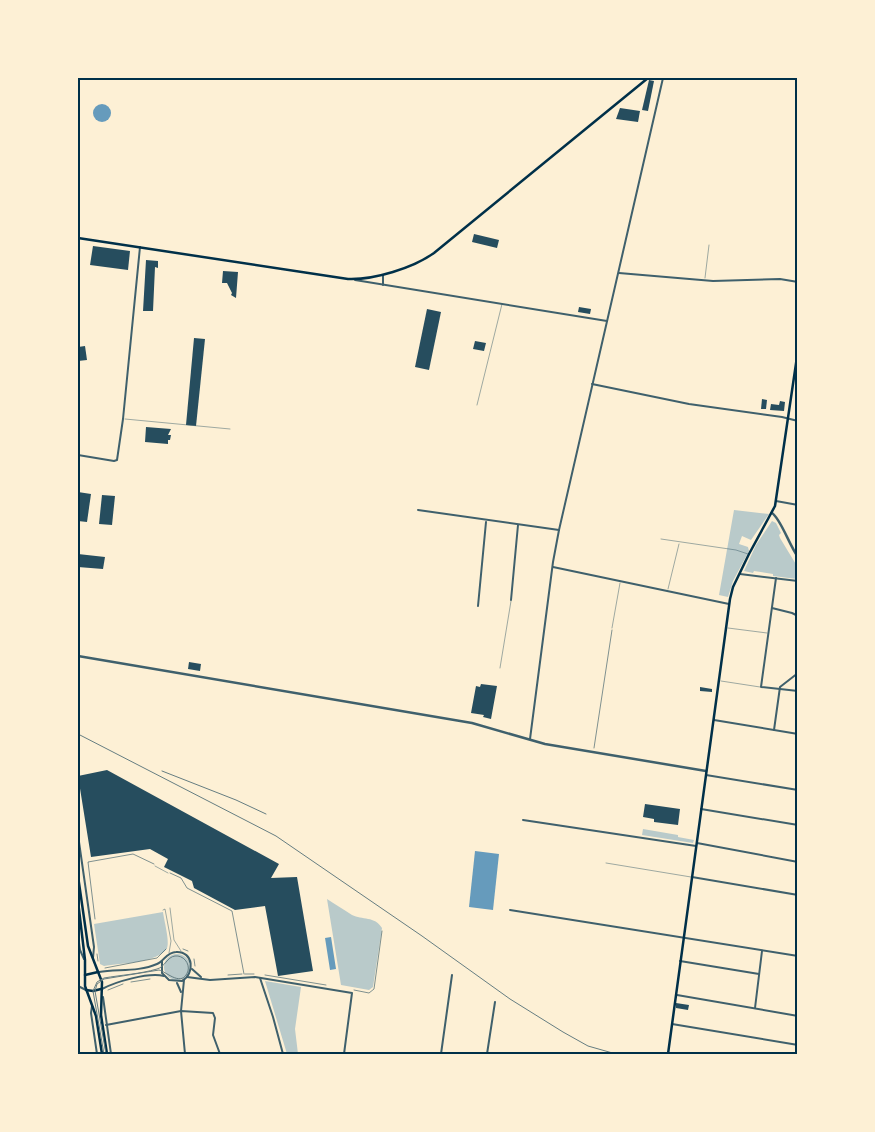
<svg xmlns="http://www.w3.org/2000/svg" width="875" height="1132" viewBox="0 0 875 1132" font-family="'Golos Text',sans-serif">
	<style>
		.green { fill: #b9caca }
		.water { fill: #669bbc }
		.building { fill: #264d5e }
		.lines { fill: none; stroke-linecap: round; stroke-linejoin: round }
		.path { stroke: #003049; stroke-width: 0.5 }
		.service { stroke: #3f606c; stroke-width: 0.5 }
		.minor { stroke: #3f606c; stroke-width: 2 }
		.tertiary { stroke: #3f606c; stroke-width: 2.5 }
		.secondary { stroke: #003049; stroke-width: 2.5 }
		.primary { stroke: #003049; stroke-width: 2.5 }
		.tram { stroke: #657d81; stroke-width: 1 }
		.rail { stroke: #657d81; stroke-width: 1 }
		.neatline { fill: none; stroke: #003049; stroke-width: 2 }
	</style>
	<rect width="100%" height="100%" fill="#fdf0d5"/>
	<g class="green">
		<path d="M734,510L769,514L751,540L742,536L739,544L748,547L749,551L733,581L728,597L719,595Z"/>
		<path d="M772,521L776,523L781,533L779,535L780,538L797,566V579L773,576V574L754,571L753,573L744,571L756,545Z"/>
		<path d="M643,829L678,835V837L694,840L693,843L642,835Z"/>
		<path d="M327,899C335,904 344,910 352,915C362,920 375,916 382,928L373,987L369,990L341,985Z"/>
		<path d="M163,912C164,920 170,942 167,948C158,963 121,963 104,966L100,964L94,924Z"/>
		<circle cx="177" cy="967" r="13"/>
		<path d="M265,981L301,987L295,1029L298,1054H287Z"/>
	</g>
	<g class="water">
		<circle cx="102" cy="113" r="9"/>
		<path d="M475,851L499,854L493,910L469,907Z"/>
		<path d="M331,937L336,969L330,970L325,938Z"/>
	</g>
	<g class="building">
		<path d="M649,80L654,81L648,111L642,110Z"/>
		<path d="M620,108L640,111L638,122L616,119Z"/>
		<path d="M474,234L499,240L497,248L472,242Z"/>
		<path d="M93,246L130,251L128,270L90,265Z"/>
		<path d="M146,260L158,261V268L155,267L153,311H143Z"/>
		<path d="M223,271L238,272L236,298L231,295L232,293L227,283H222Z"/>
		<path d="M579,307L591,309L590,314L578,312Z"/>
		<path d="M427,309L441,312L429,370L415,367Z"/>
		<path d="M194,338L205,339L196,426L186,425Z"/>
		<path d="M475,341L486,343L484,351L473,349Z"/>
		<path d="M85,346L87,360L78,361V347Z"/>
		<path d="M762,399L767,400L766,409H761Z"/>
		<path d="M780,401L785,402L784,411L770,410L771,404L779,405Z"/>
		<path d="M146,427L171,429L168,435H171L170,440H168V444L145,442Z"/>
		<path d="M78,492L91,494L87,522L78,521Z"/>
		<path d="M102,495L115,496L112,525L99,524Z"/>
		<path d="M78,554L105,557L103,569L78,567Z"/>
		<path d="M189,662L201,664L200,671L188,669Z"/>
		<path d="M481,684L497,686L491,719L483,717L484,715L471,713L476,686L480,687Z"/>
		<path d="M700,687L712,689V692L700,691Z"/>
		<path d="M107,770L279,864L271,878L297,877L313,971L278,976L265,906L235,910L194,888L192,881L164,867L168,859L150,849L91,857L78,776Z"/>
		<path d="M645,804L680,809L678,825L654,822V819L643,817Z"/>
		<path d="M676,1003L689,1005L688,1010L676,1008Z"/>
	</g>
	<g class="lines">
		<g class="path">
			<path d="M594,748L612,630"/>
			<path d="M170,873L181,878L187,888L232,911L244,974"/>
			<path d="M95,919L88,862L133,854L154,864"/>
			<path d="M183,949L188,951"/>
			<path d="M97,954L98,961"/>
			<path d="M194,959L195,966"/>
			<path d="M105,968L157,958L166,949"/>
			<path d="M245,974H254"/>
			<path d="M228,975L242,974"/>
			<path d="M265,975L326,985"/>
			<path d="M131,982L150,979"/>
			<path d="M108,990L123,984"/>
			<path d="M354,990L369,993L374,989L382,931"/>
		</g>
		<g class="service">
			<path d="M705,278L709,245"/>
			<path d="M477,405L502,304"/>
			<path d="M125,419L230,429"/>
			<path d="M661,539L736,550L748,554"/>
			<path d="M668,589L679,544"/>
			<path d="M612,628L620,583"/>
			<path d="M728,628L767,633"/>
			<path d="M500,668L511,601"/>
			<path d="M721,681L760,687"/>
			<path d="M606,863L691,877"/>
			<path d="M155,866L168,873"/>
			<path d="M170,908L174,940L181,951"/>
			<path d="M163,910L165,909L171,941L169,953"/>
		</g>
		<g class="minor">
			<path d="M619,273L713,281L780,279L798,282"/>
			<path d="M383,275V285"/>
			<path d="M355,280L607,321"/>
			<path d="M592,384L689,404L782,417L798,421"/>
			<path d="M78,455L114,461L117,460L123,419L140,247"/>
			<path d="M776,501L798,505"/>
			<path d="M418,510L559,530"/>
			<path d="M553,567L729,604"/>
			<path d="M740,574L798,581"/>
			<path d="M776,578L761,687L798,691"/>
			<path d="M511,600L518,525"/>
			<path d="M478,606L486,522"/>
			<path d="M772,608L792,613L798,616"/>
			<path d="M714,720L798,734"/>
			<path d="M774,730L780,687L798,673"/>
			<path d="M530,739L553,562L559,530L663,78"/>
			<path d="M706,775L798,790"/>
			<path d="M701,809L798,825"/>
			<path d="M523,820L696,846"/>
			<path d="M78,835L94,947L93,958"/>
			<path d="M697,843L798,862"/>
			<path d="M692,877L798,895"/>
			<path d="M510,910L798,956"/>
			<path d="M78,935L80,950L84,959"/>
			<path d="M680,961L759,974"/>
			<path d="M192,969L201,977"/>
			<path d="M99,972C117,969 139,972 157,964C164,961 167,952 176,952C194,951 195,974 182,981L169,980L162,973V961"/>
			<path d="M187,977L210,980L255,977L352,993L344,1054"/>
			<path d="M260,978L273,1017L283,1054"/>
			<path d="M184,980L181,1011L185,1054"/>
			<path d="M177,983L181,992"/>
			<path d="M78,986L86,990"/>
			<path d="M102,989C115,982 148,972 164,976"/>
			<path d="M677,995L798,1016"/>
			<path d="M103,997L111,1054"/>
			<path d="M92,1006L91,1013L97,1054"/>
			<path d="M755,1008L762,951"/>
			<path d="M672,1024L798,1045"/>
			<path d="M106,1025L181,1011L213,1013L215,1018L213,1035L220,1054"/>
			<path d="M441,1054L452,975"/>
			<path d="M487,1054L495,1002"/>
		</g>
		<g class="tertiary">
			<path d="M772,513C781,519 789,545 798,557"/>
			<path d="M78,656L472,723L545,744L706,771"/>
		</g>
		<g class="secondary">
			<path d="M78,238L348,279C374,280 413,268 434,253L648,78"/>
			<path d="M668,1054L730,599L733,587L749,554L775,506L798,350"/>
		</g>
		<g class="primary">
			<path d="M78,876L88,946L102,982L101,1015L107,1054"/>
			<path d="M78,901L85,960V986L96,1016L102,1054"/>
			<path d="M85,975L98,972"/>
			<path d="M86,990L93,991L101,989"/>
		</g>
		<path class="tram" d="M104,1054L93,991L97,982L104,978C121,975 140,974 157,969C165,967 167,957 175,956C183,955 190,963 188,971C182,988 167,972 159,970L104,979L97,984L95,991L106,1054"/>
		<g class="rail">
			<path d="M78,734L276,836L422,936L510,999L563,1032L588,1046L616,1054"/>
			<path d="M162,771L236,800L266,814"/>
		</g>
	</g>
	<rect width="875" height="1132" fill="none" stroke="#fdf0d5" stroke-width="158"/>
	<rect x="79" y="79" width="717" height="974" class="neatline"/>
</svg>
